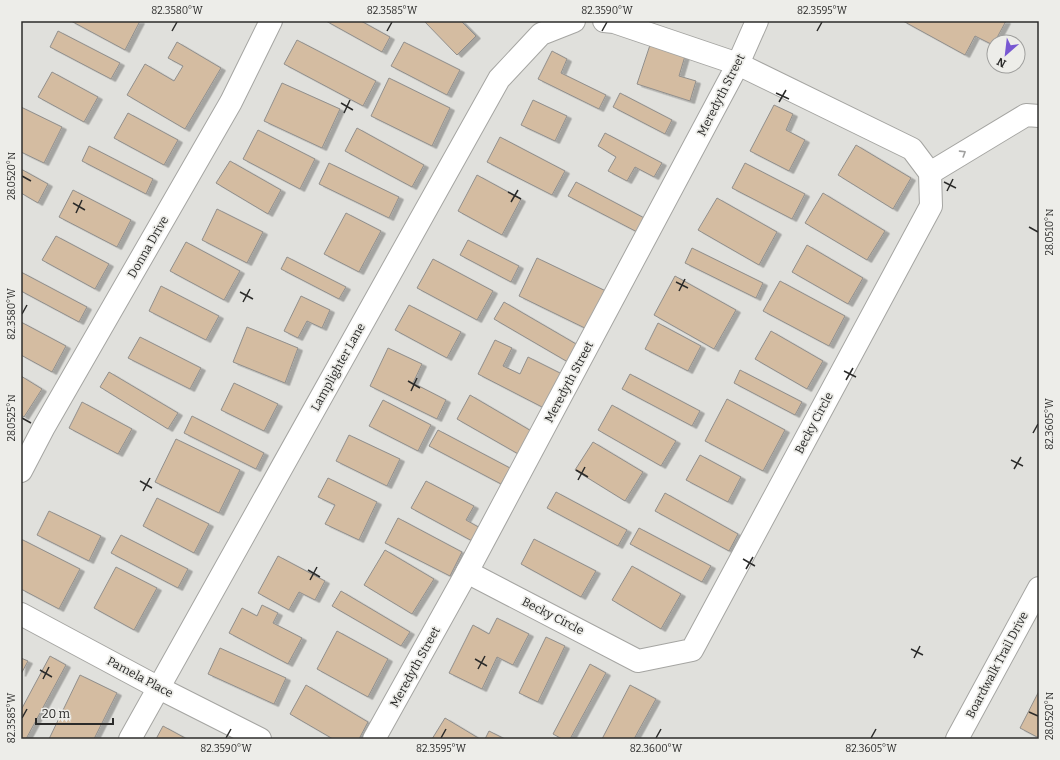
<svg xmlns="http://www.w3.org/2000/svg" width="1060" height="760" viewBox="0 0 1060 760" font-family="Bitter,serif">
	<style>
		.building { fill: #d4bca1; stroke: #918f8c; filter: url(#shadow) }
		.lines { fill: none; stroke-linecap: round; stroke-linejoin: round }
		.minor-casing { stroke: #a5a5a2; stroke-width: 24 }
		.minor { stroke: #fff; stroke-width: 22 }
		.oneway { stroke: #a0a09f }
		.ticks { fill: none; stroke: #2b2b2a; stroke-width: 1.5 }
		.labels { text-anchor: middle; stroke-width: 3.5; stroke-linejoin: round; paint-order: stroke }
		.street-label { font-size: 12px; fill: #2b2b2a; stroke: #edede9 }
		.neatline { fill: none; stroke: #2b2b2a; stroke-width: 1.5 }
		.ticks-label { font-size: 10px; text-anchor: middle; fill: #2b2b2a }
	</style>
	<defs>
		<filter id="shadow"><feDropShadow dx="4.5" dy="2.5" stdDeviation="0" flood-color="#0004"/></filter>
	</defs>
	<rect width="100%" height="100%" fill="#e0e0dc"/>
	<g class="building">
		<path d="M71,21H140L125,50Z"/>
		<path d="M326,21H361L390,37L382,52Z"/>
		<path d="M424,21H461L476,36L457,55Z"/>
		<path d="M903,21H1006L993,45L975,36L965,55Z"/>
		<path d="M58,31L120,63L111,79L50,47Z"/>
		<path d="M297,40L376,81L363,106L284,64Z"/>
		<path d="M177,42L221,68L185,129L127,95L145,64L174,81L183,66L168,58Z"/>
		<path d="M404,42L460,70L447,95L391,66Z"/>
		<path d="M650,45L685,56L679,76L696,81L690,101L637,84Z"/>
		<path d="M552,51L567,59L561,73L606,95L599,109L538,79Z"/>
		<path d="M52,72L98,97L84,122L38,97Z"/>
		<path d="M389,78L450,108L432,146L371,116Z"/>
		<path d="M282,83L340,109L322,148L264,121Z"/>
		<path d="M620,93L672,120L665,134L613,107Z"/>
		<path d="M533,100L567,116L555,141L521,125Z"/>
		<path d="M774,105L793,114L786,130L805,140L789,171L750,151Z"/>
		<path d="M21,107L62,127L44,163L21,152Z"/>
		<path d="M128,113L178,140L164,165L114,138Z"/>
		<path d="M357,128L424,165L412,187L345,151Z"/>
		<path d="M258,130L315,159L300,189L243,159Z"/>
		<path d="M605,133L662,163L654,177L635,167L627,181L608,171L616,157L598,146Z"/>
		<path d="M500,137L565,171L552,195L487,162Z"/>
		<path d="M856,145L911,178L893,209L838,175Z"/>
		<path d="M89,146L153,179L146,194L82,161Z"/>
		<path d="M230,161L281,190L268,214L216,183Z"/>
		<path d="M329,163L399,197L389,218L319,184Z"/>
		<path d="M745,163L805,194L792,219L732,188Z"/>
		<path d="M21,169L48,184L38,203L21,193Z"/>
		<path d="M477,175L521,199L502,235L458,211Z"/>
		<path d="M576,182L648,220L641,234L568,196Z"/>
		<path d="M73,190L131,220L117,247L59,217Z"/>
		<path d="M823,193L885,231L867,260L805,223Z"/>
		<path d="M717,198L777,232L759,265L698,230Z"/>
		<path d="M217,209L263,232L247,263L202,240Z"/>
		<path d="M346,213L381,231L359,272L324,254Z"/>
		<path d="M56,236L109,264L95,289L42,260Z"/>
		<path d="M468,240L519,266L511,282L460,255Z"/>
		<path d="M186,242L240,271L224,300L170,271Z"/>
		<path d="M807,245L863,278L848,304L792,272Z"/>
		<path d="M692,248L763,283L756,298L685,263Z"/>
		<path d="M287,257L346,287L339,299L281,269Z"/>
		<path d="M537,258L610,293L591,331L519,296Z"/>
		<path d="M433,259L493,291L477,320L417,288Z"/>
		<path d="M21,272L87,307L79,322L21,291Z"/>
		<path d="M675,276L736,310L714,349L654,315Z"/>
		<path d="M780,281L845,316L829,346L763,311Z"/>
		<path d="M161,286L219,316L206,340L149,311Z"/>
		<path d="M301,296L330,310L322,328L307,321L298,338L284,331Z"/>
		<path d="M504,302L583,348L573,365L494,319Z"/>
		<path d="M409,305L461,332L447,358L395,330Z"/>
		<path d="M21,322L66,346L52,372L21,355Z"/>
		<path d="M658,323L701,346L688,371L645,349Z"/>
		<path d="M247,327L298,348L285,383L233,362Z"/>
		<path d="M771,331L823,361L807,389L755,359Z"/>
		<path d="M140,337L201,368L190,389L128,358Z"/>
		<path d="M495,340L512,348L503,366L520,374L528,357L562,374L544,408L478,374Z"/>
		<path d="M388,348L422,364L413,383L446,400L437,419L370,386Z"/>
		<path d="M740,370L802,402L795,415L734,383Z"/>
		<path d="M109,372L178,413L168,429L100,387Z"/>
		<path d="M630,374L700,411L692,426L622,389Z"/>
		<path d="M21,376L42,389L24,417L21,415Z"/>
		<path d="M234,383L278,404L264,431L221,410Z"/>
		<path d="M470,395L533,432L520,455L457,419Z"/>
		<path d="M727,399L785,430L763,471L705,441Z"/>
		<path d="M383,400L431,425L418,451L369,426Z"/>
		<path d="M82,402L132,429L118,454L69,428Z"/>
		<path d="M612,405L676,441L661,466L598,430Z"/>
		<path d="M192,416L264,453L256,469L184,433Z"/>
		<path d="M438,430L510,468L501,484L429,446Z"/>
		<path d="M349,435L400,459L387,486L336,461Z"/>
		<path d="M176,439L240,470L219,513L155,482Z"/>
		<path d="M593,442L643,472L625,501L575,470Z"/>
		<path d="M700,455L741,477L728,502L686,480Z"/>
		<path d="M328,478L377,502L359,540L325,524L335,505L318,497Z"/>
		<path d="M426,481L474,506L466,520L482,529L474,542L411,508Z"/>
		<path d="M556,492L627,530L618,546L547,508Z"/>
		<path d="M665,493L738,534L729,551L655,511Z"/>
		<path d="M157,498L209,524L194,553L143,526Z"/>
		<path d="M49,511L101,536L89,561L37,535Z"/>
		<path d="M398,518L462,552L450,576L385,543Z"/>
		<path d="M639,528L711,566L702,582L630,544Z"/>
		<path d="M121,535L188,569L178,588L111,553Z"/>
		<path d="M21,539L80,569L59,609L21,589Z"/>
		<path d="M534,539L596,571L581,597L521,564Z"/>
		<path d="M385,550L434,579L412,614L364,585Z"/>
		<path d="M278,556L325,581L315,600L299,592L289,610L258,593Z"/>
		<path d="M632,566L681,594L661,629L612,600Z"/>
		<path d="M116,567L157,588L134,630L94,608Z"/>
		<path d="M341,591L410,632L401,646L332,606Z"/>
		<path d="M262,605L278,613L273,623L302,638L288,664L229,633L242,608L257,616Z"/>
		<path d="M497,618L529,634L513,665L497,657L482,689L449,673L473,625L489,634Z"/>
		<path d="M337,631L388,659L368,697L317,669Z"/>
		<path d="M546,637L565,646L538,702L519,693Z"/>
		<path d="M220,648L286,678L274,704L208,674Z"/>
		<path d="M50,656L66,665L26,739H21V710Z"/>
		<path d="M21,658L28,661L21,674Z"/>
		<path d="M590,664L606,673L570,739H562L553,734Z"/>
		<path d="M80,675L117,693L94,739H49Z"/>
		<path d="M306,685L368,722L359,739H333L290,714Z"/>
		<path d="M630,685L656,699L634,739H602Z"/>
		<path d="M1039,691V738L1020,728Z"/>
		<path d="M445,718L480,739H432Z"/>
		<path d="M163,726L187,739H156Z"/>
		<path d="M489,731L505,739H485Z"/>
	</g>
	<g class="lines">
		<g class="minor-casing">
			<g id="minor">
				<path d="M930,173L1026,115L1039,116"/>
				<path d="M21,471L44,427L231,102L271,21"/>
				<path d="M467,572L638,661L692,650L931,206L930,173L912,149L738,64L614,22L604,21"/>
				<path d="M21,614L159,688L260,739"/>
				<path d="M130,739L499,79L541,34L574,21"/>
				<path d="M374,739L467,572L738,64L757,21"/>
				<path d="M957,739L1039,588"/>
			</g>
		</g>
		<use href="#minor" class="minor"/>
	</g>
	<defs><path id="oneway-chevron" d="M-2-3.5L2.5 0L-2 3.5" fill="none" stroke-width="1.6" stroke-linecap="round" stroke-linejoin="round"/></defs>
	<use class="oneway" href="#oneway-chevron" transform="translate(963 153) rotate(-32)"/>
	<path class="ticks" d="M172,31L177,22M387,31L392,22M602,31L607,22M817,31L822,22M776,93L789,99M779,102L786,90M341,103L353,110M344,113L350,100M22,176L31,181M944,182L956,188M947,191L953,179M508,192L521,199M511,202L518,190M73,203L85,210M76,213L82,200M1029,227L1038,232M676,282L688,288M679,291L685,279M240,292L253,299M243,302L250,289M22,314L27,305M844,371L856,377M846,380L853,368M408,381L420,388M411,391L417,378M22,418L31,423M1033,433L1038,424M1011,460L1023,466M1014,469L1021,457M576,470L588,477M578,480L585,467M140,481L152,488M143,491L150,478M743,559L755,566M746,569L753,557M308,570L320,577M310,580L317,567M911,649L923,655M914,658L920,646M475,659L487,666M478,669L485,656M40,670L52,677M43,679L49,667M1029,712L1038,716M22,718L27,709M226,738L231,729M441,738L446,729M656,738L661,729M871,738L876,729"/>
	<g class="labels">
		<g class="street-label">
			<text transform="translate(721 95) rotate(-63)" y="4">Meredyth Street</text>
			<text transform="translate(148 247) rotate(-60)" y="4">Donna Drive</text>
			<text transform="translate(338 367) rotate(-61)" y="4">Lamplighter Lane</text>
			<text transform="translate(569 382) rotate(-62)" y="4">Meredyth Street</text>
			<text transform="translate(814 423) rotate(-62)" y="4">Becky Circle</text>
			<text transform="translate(553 616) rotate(27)" y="4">Becky Circle</text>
			<text transform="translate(997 665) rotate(-62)" y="4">Boardwalk Trail Drive</text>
			<text transform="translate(415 667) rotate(-61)" y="4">Meredyth Street</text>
			<text transform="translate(140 677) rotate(28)" y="4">Pamela Place</text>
		</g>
	</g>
	<rect width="1060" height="760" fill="none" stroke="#edede9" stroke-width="44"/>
	<g transform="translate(1006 54) rotate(208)"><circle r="19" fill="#edede9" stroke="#9f9f9d"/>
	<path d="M0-3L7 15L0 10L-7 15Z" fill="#7858d2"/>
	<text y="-6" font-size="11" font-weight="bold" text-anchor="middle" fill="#2b2b2a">N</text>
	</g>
	<path d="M36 718v6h77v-6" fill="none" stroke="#2b2b2a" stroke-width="2"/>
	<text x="42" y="718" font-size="12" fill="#2b2b2a" stroke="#edede9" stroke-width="3" paint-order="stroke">20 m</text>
	<rect x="22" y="22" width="1016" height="716" class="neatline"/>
	<g class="ticks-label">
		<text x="177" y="14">82.3580°W</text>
		<text x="392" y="14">82.3585°W</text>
		<text x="607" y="14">82.3590°W</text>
		<text x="822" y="14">82.3595°W</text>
		<text transform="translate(11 176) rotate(-90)" y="4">28.0520°N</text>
		<text transform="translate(1049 232) rotate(-90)" y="4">28.0510°N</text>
		<text transform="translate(11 314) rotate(-90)" y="4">82.3580°W</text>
		<text transform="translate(11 418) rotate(-90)" y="4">28.0525°N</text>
		<text transform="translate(1049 424) rotate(-90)" y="4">82.3605°W</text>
		<text transform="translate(1049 716) rotate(-90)" y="4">28.0520°N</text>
		<text transform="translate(11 718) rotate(-90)" y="4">82.3585°W</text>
		<text x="226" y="752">82.3590°W</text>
		<text x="441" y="752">82.3595°W</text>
		<text x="656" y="752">82.3600°W</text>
		<text x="871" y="752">82.3605°W</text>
	</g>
</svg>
